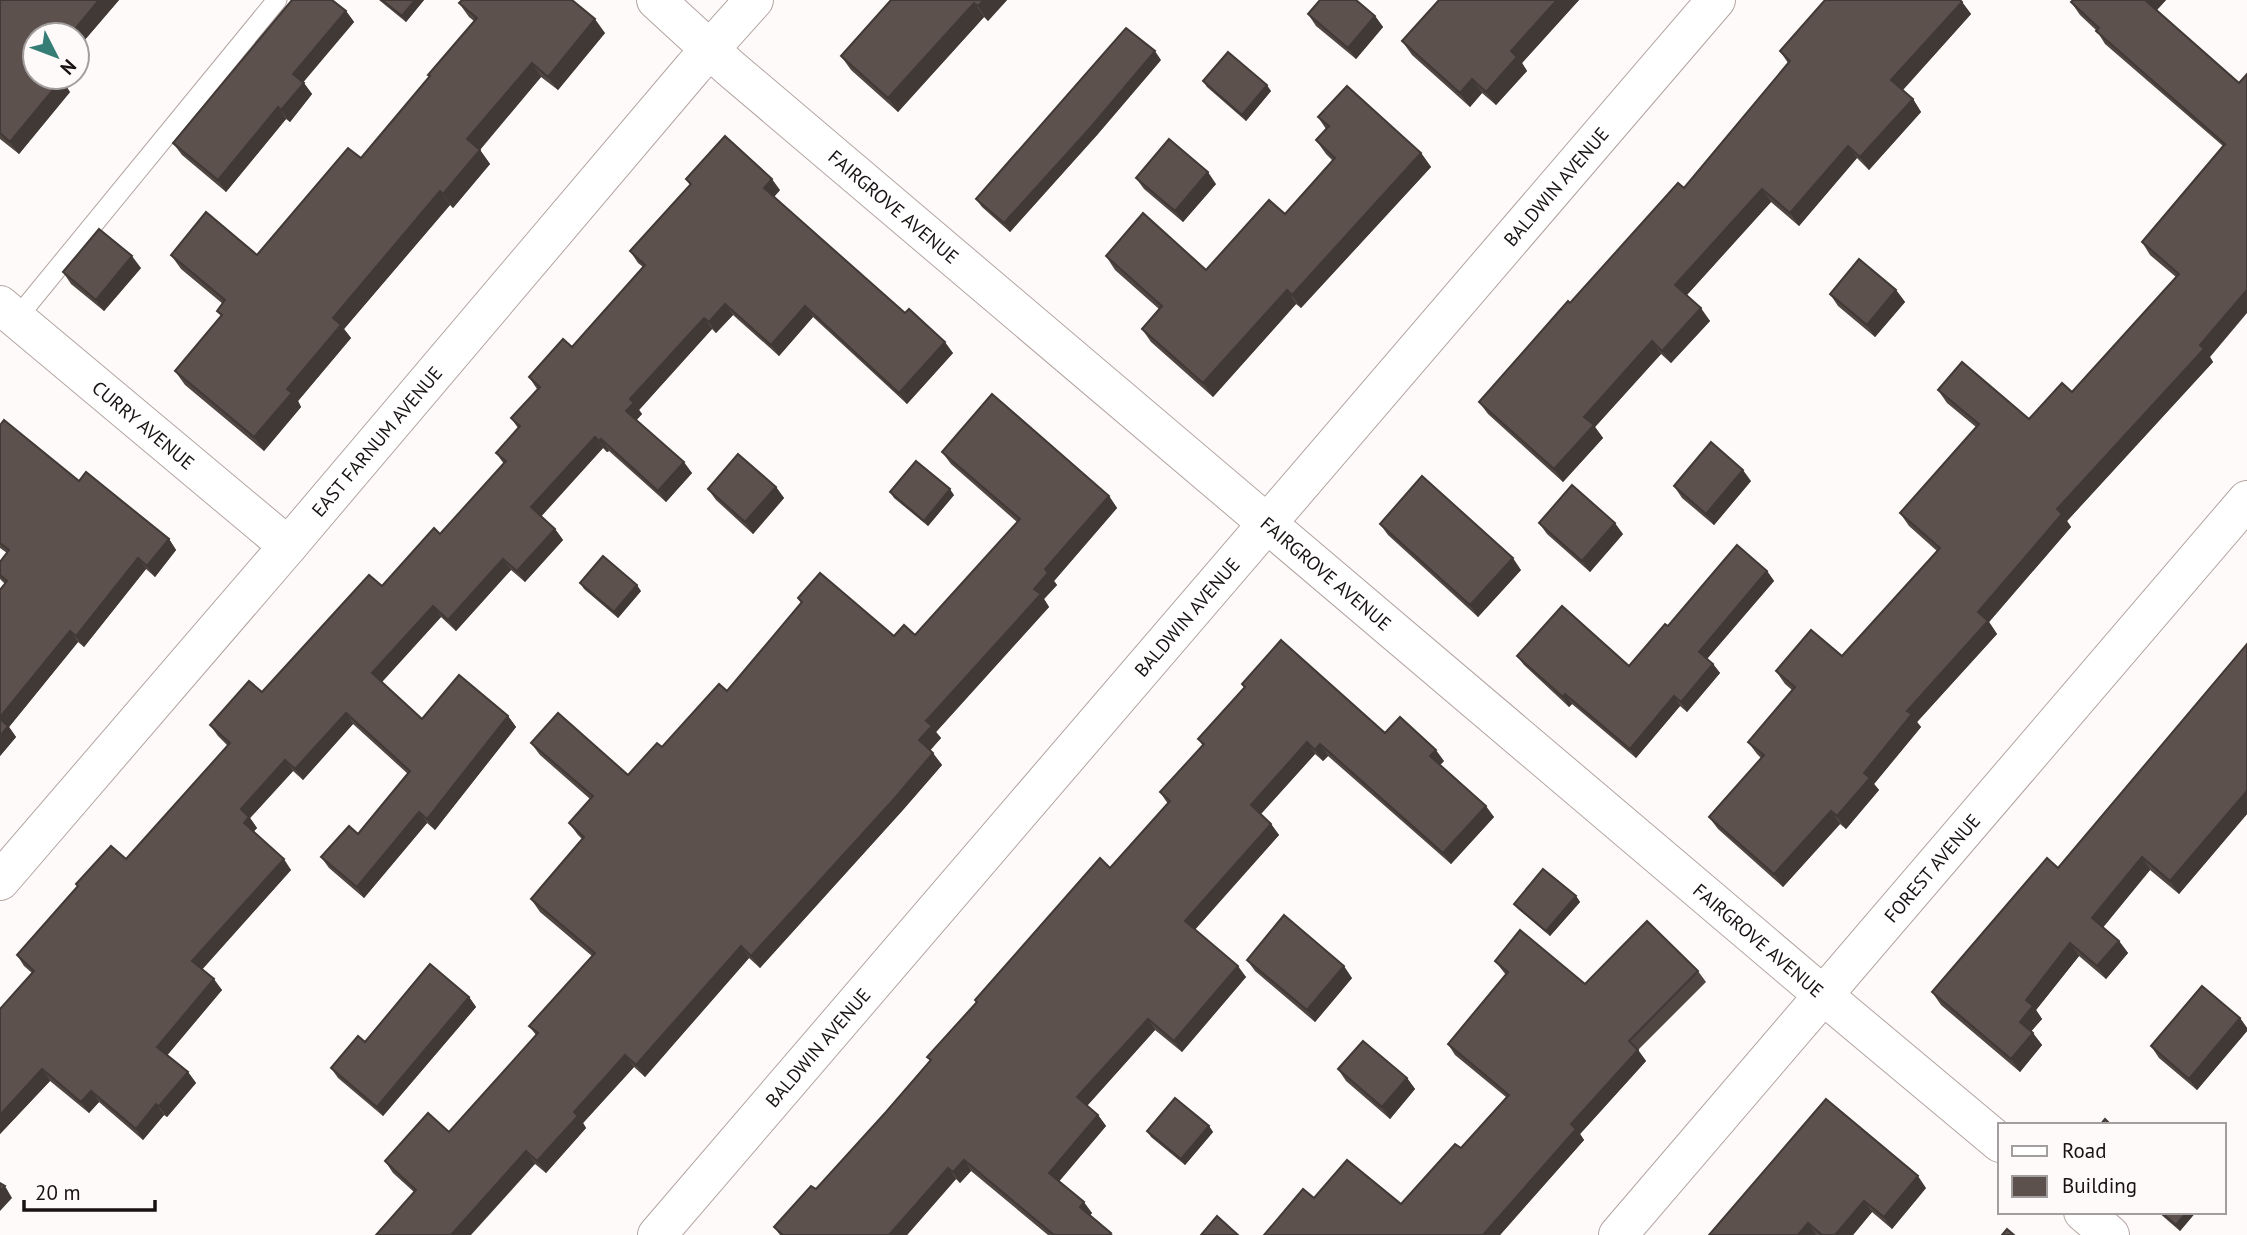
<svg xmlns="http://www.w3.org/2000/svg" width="2247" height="1235" viewBox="0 0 2247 1235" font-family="'PT Sans',sans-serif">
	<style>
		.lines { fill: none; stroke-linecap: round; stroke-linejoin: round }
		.lane-casing { stroke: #b3a5a1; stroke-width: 21 }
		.street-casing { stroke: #b3a5a1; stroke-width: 40 }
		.lane { stroke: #fff; stroke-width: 19 }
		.street { stroke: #fff; stroke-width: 38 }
		.wall { fill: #504642 }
		.shaded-wall { fill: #413936 }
		.building { fill: #5d514d; stroke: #413936; stroke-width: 2 }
		.labels { text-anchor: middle; stroke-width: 7; stroke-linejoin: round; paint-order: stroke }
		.street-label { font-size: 19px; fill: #181312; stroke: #fdfaf9 }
	</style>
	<rect width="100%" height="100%" fill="#fdfaf9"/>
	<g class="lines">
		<g class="lane-casing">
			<path id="lane" d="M16,319L277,0"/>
		</g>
		<g class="street-casing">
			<g id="street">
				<path id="s1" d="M656,0L729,67L1823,995L2000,1143"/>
				<path id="s2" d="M0,305L288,546"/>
				<path id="s3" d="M0,881L288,546L693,68L754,0"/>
				<path d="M2083,1212L2110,1235"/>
				<path id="s4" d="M657,1235L1716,0"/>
				<path id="s5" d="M1618,1235L2247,500"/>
			</g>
		</g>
		<use href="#lane" class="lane"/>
		<use href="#street" class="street"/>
	</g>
	<g class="wall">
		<path d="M0,0H119L77,49V35L35,77L70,92L19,154L0,139Z"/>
		<path d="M379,0H424L406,22Z"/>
		<path d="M891,0H1007L988,21L984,17L898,112L851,70L841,56Z"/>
		<path d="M1439,0H1579L1522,63L1527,71L1496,105L1482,93L1470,107L1412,55L1402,41Z"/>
		<path d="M2073,0H2166L2156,11L2239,83L2210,357L2213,362L2067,521L2071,527L1989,622L1997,634L1917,722L1921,727L1874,784L1879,790L1846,829L1840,824L1783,887L1718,829L1709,817L1761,758L1757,754L1748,742L1792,690L1785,684L1776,671L1842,656L1937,551L1909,526L1900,513L1976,427L1947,403L1938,390L2029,419L2072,392L2176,277L2150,255L2142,242L2223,146L2105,44L2097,31L2080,15L2071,2Z"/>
		<path d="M1962,2L1971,14L1903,90L1913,99L1921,112L1869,170L1857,158L1799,226L1771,202L1687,295L1710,321L1671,363L1661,354L1595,427L1603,438L1563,482L1488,414L1479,402L1570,303L1684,188L1788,63L1780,51Z"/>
		<path d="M459,3L605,33L558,90L541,77L480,150L490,164L453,208L450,205L344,329L351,338L298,401L301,407L264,451L185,385L175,371L221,316L217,311L223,304L181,269L171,255H257L361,158L430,76L474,21L469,17Z"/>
		<path d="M346,11L354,22L303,82L312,94L290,122L286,119L226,192L182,155L173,143Z"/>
		<path d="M1308,14L1375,16L1383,27L1356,59L1316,26Z"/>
		<path d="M1161,60L1097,135L1010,232L982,207L976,199Z"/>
		<path d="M1203,81L1271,91L1246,121L1207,87Z"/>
		<path d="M1318,117L1421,153L1431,167L1301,308L1296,304L1213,397L1151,342L1142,329L1159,309L1115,270L1106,256L1206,270L1285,214L1333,161L1326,154L1316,140L1326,129Z"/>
		<path d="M1136,178L1216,184L1183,222L1144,189Z"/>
		<path d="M686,179L780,190L774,197L905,313L953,353L907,404L813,317L779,356L733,315L716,333L712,329L639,410L642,414L636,420L692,473L666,502L609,451L607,452L603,448L541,516L555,529L563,540L525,582L511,570L456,631L441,617L382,682L422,719L508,716L516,727L435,830L427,823L364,898L329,868L321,857L358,834L408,774L353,724L303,780L293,771L250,818L257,828L253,832L291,870L202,969L222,990L167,1055L188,1072L196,1083L167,1117L164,1115L143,1140L99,1102L89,1113L50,1081L0,1134V1009L32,973L24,966L17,955L78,886L76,884L126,859L228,746L218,736L210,725L262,692L440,534L504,464L496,453L518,428L511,418L537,389L529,377L572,347L643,267L638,263L630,251L690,185Z"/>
		<path d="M141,268L104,311L71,284L63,272Z"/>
		<path d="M1896,290L1905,302L1875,337L1838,306L1830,294Z"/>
		<path d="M0,425L79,481L169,539L176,550L155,577L146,569L84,647L78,642L9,727L16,737L0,756L5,584L0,579V562L7,553L0,548Z"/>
		<path d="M942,452L1109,496L1117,508L1054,581L1057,585L1044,599L1049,607L936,732L941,738L930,750L942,765L902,811L760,968L749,958L645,1077L634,1067L583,1123L586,1128L546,1173L535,1164L414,1192L393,1173L385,1161L449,1132L536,1035L529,1026L592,956L540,912L531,899L582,839L578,835L569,823L590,799L540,755L531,743L628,775L662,747L727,691L801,603L798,598L894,636L915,635L1017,522L951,464Z"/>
		<path d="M1751,481L1714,525L1682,498L1674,486Z"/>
		<path d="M776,487L784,498L753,534L716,500L708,489Z"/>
		<path d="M890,492L954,495L928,526L894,498Z"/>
		<path d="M1539,523L1623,534L1590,572L1547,534Z"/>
		<path d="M1380,524L1521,570L1478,617L1388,535Z"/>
		<path d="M1767,571L1774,581L1707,659L1713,664L1720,673L1687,712L1680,706L1636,758L1572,704L1569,707L1524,665L1517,656L1629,666L1668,626Z"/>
		<path d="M580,583L641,591L618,618L584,589Z"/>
		<path d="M2247,644V814L2179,894L2150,870L2103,927L2119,941L2128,953L2106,979L2079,956L2036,1010L2042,1019L2031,1031L2042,1045L2020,1072L1941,1005L1932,992L2058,868Z"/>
		<path d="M1242,684L1385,733L1444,761L1440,765L1494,817L1451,864L1328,756L1323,761L1315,754L1261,814L1271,824L1279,835L1195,929L1246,977L1182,1052L1155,1030L1087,1106L1098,1115L1106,1126L1059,1181L1092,1213L1090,1215L1113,1235H1048L971,1171L960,1183L956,1179L907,1235H780L774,1227L816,1189L886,1112L930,1060L927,1057L976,1003L975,1000L1110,868L1168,804L1160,792L1203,746L1198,739L1244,688Z"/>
		<path d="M1576,896L1580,902L1550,936L1518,909L1514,904Z"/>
		<path d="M1247,960L1352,978L1315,1022L1255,971Z"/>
		<path d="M1495,961L1585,984L1698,971L1706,982L1638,1050L1646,1061L1580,1134L1584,1140L1500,1235L1314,1198L1401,1204L1461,1148L1506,1097L1455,1055L1448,1044L1506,975Z"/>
		<path d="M469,997L476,1007L383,1116L338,1078L331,1068L365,1042Z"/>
		<path d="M2240,1018L2247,1028V1031L2197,1090L2159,1058L2151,1046Z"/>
		<path d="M1338,1069L1407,1078L1415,1089L1390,1119L1346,1081Z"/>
		<path d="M1209,1126L1213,1132L1185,1165L1151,1137L1147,1131Z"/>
		<path d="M1926,1188L1892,1229L1872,1212L1853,1235H1709Z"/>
		<path d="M2158,1212H2196L2180,1231Z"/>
	</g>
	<g class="shaded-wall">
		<path d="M99,0H119L77,49V35H70Z"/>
		<path d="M415,0H424L406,22L402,16Z"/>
		<path d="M984,0H1007L988,21L978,6Z"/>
		<path d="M1557,0H1579L1522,63L1527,71L1496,105L1486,92L1511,51Z"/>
		<path d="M2145,0H2166L2154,13Z"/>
		<path d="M1962,2L1971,14L1900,93L1891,80Z"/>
		<path d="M974,3L984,17L898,112L888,98Z"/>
		<path d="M346,11L354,22L301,85L293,74Z"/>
		<path d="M1375,16L1383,27L1356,59L1348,48Z"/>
		<path d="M595,19L605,33L558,90L548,77Z"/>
		<path d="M1155,51L1161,60L1097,135L1010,232L1004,223Z"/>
		<path d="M532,63L541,77L477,153L467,139Z"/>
		<path d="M62,79L70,92L19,154L10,142Z"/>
		<path d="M1472,79L1482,93L1470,107L1460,93Z"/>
		<path d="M304,83L312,94L290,122L281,110Z"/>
		<path d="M1267,85L1271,91L1246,121L1242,115Z"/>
		<path d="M1913,99L1921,112L1869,170L1860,157Z"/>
		<path d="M278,107L286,119L226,192L218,180Z"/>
		<path d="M1848,146L1857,158L1799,226L1790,213Z"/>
		<path d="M480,150L490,164L453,208L443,194Z"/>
		<path d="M1421,153L1431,167L1301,308L1292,295Z"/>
		<path d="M1208,172L1216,184L1183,222L1175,211Z"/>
		<path d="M772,179L780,190L772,199L764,188Z"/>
		<path d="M1762,189L1771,202L1684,298L1675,285Z"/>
		<path d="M440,191L450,205L344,329L351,338L298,401L301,407L264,451L254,437L333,318Z"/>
		<path d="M132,256L141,268L104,311L96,300Z"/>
		<path d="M1287,290L1296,304L1213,397L1203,383Z"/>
		<path d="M1896,290L1905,302L1875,337L1867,325Z"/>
		<path d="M2247,290V313L2210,357L2213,362L2067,521L2071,527L1989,622L1997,634L1917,722L1921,727L1874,784L1879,790L1846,829L1837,816L1864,773L1978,612L2057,509Z"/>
		<path d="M725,304L733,315L716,333L709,322Z"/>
		<path d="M805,306L813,317L779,356L771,345Z"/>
		<path d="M1701,308L1710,321L1671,363L1662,351Z"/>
		<path d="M704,318L712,329L639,410L642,414L634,423L626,411L630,399Z"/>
		<path d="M1652,341L1661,354L1595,427L1603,438L1563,482L1554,469L1584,417Z"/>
		<path d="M945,342L953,353L907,404L899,393Z"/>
		<path d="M595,437L603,448L539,519L531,507Z"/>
		<path d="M601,439L609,451L607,452L599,441Z"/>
		<path d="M684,462L692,473L666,502L658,491Z"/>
		<path d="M1743,470L1751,481L1714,525L1706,514Z"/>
		<path d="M776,487L784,498L753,534L745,522Z"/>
		<path d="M950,489L954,495L928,526L924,521Z"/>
		<path d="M1109,496L1117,508L1054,581L1057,585L1044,599L1049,607L936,732L941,738L928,753L919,740L926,721L1034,589L1045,569Z"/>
		<path d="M1615,523L1623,534L1590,572L1582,561Z"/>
		<path d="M555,529L563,540L525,582L517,571Z"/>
		<path d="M169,539L176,550L155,577L147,566Z"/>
		<path d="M138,558L146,569L84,647L76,636Z"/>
		<path d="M1513,558L1521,570L1478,617L1470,605Z"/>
		<path d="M503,559L511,570L456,631L448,620Z"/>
		<path d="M1767,571L1774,581L1705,661L1699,652Z"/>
		<path d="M637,585L641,591L618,618L614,612Z"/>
		<path d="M433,606L441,617L380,684L372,673Z"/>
		<path d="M70,631L78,642L9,727L16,737L0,756V717Z"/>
		<path d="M1713,664L1720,673L1687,712L1681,702Z"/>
		<path d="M1565,694L1572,704L1569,707L1563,697Z"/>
		<path d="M1674,696L1680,706L1636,758L1630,749Z"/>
		<path d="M346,713L353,724L303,780L295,769Z"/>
		<path d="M508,716L516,727L435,830L427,819Z"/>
		<path d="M1307,742L1315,754L1259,816L1251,805Z"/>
		<path d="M1320,744L1328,756L1323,761L1315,750Z"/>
		<path d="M1436,750L1444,761L1438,767L1430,756Z"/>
		<path d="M933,753L942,765L902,811L760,968L751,956Z"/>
		<path d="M285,760L293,771L250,818L257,828L251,834L244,823L241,809Z"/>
		<path d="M2247,791V814L2179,894L2170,881Z"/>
		<path d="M1486,806L1494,817L1451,864L1443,853Z"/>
		<path d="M1831,811L1840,824L1783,887L1774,874Z"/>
		<path d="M419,812L427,823L364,898L357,887Z"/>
		<path d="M1271,824L1279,835L1193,932L1185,921Z"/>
		<path d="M2142,857L2150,870L2101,930L2092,918Z"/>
		<path d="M284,859L291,870L200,972L192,961Z"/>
		<path d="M1576,896L1580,902L1550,936L1546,931Z"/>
		<path d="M2119,941L2128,953L2106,979L2097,966Z"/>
		<path d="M2070,943L2079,956L2036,1010L2042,1019L2029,1034L2020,1022L2026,1000Z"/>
		<path d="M741,946L749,958L645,1077L636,1065Z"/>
		<path d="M1238,966L1246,977L1182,1052L1174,1041Z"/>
		<path d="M1344,966L1352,978L1315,1022L1307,1010Z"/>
		<path d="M214,979L222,990L165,1058L157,1047Z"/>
		<path d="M469,997L476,1007L383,1116L377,1107Z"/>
		<path d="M2240,1018L2247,1028V1031L2197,1090L2189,1079Z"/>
		<path d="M1148,1019L1155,1030L1085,1108L1077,1097Z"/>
		<path d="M2033,1033L2042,1045L2020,1072L2011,1059Z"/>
		<path d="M1638,1050L1646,1061L1580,1134L1584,1140L1500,1235H1483L1571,1124Z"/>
		<path d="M625,1055L634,1067L583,1123L586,1128L546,1173L537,1161L574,1112Z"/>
		<path d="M42,1069L50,1081L0,1134V1115Z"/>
		<path d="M188,1072L196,1083L167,1117L159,1106Z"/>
		<path d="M1407,1078L1415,1089L1390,1119L1382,1107Z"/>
		<path d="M91,1091L99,1102L89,1113L81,1102Z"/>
		<path d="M156,1104L164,1115L143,1140L136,1129Z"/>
		<path d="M1098,1115L1106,1126L1057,1184L1049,1173Z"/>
		<path d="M1209,1126L1213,1132L1185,1165L1181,1159Z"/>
		<path d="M526,1151L535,1164L471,1235H451Z"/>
		<path d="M964,1160L971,1171L960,1183L953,1172Z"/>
		<path d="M948,1168L956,1179L907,1235H889Z"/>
		<path d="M1918,1176L1926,1188L1892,1229L1884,1217Z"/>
		<path d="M5,1186L12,1198L0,1211V1191Z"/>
		<path d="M1864,1201L1872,1212L1853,1235H1835Z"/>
		<path d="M1084,1202L1092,1213L1088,1218L1080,1207Z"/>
		<path d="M2187,1212H2196L2180,1231L2176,1225Z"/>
		<path d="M1808,1223L1816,1235H1798Z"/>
	</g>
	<g class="building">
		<path d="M0,0H99L70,35H35V77H59L62,79L10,142L0,133Z"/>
		<path d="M292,0H332L346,11L293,74L304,83L281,110L278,107L218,180L173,143Z"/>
		<path d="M382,0H415L402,16Z"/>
		<path d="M462,0H572L595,19L548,77L532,63L467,139L480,150L443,194L440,191L333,318L341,325L287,389L292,393L254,437L175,371L222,315L217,311L225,300L171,255L206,212L257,255L348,148L361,158L430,76L428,75L477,18L459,3Z"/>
		<path d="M891,0H984L978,6L974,3L888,98L841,56Z"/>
		<path d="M1320,0H1356L1375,16L1348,48L1308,14Z"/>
		<path d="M1439,0H1557L1511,51L1517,57L1486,92L1472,79L1460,93L1402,41Z"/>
		<path d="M1825,0H1960L1962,2L1891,80L1913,99L1860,157L1848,146L1790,213L1762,189L1675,285L1701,308L1662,351L1652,341L1584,417L1594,425L1554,469L1479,402L1568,301L1570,303L1678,183L1684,188L1790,61L1780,51Z"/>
		<path d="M2073,0H2145L2239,83L2247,74V290L2200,345L2204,349L2057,509L2062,514L1978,612L1988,621L1907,711L1912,714L1864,773L1870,778L1837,816L1831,811L1774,874L1709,817L1764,755L1748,742L1795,687L1776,671L1811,630L1842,656L1940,548L1900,513L1979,424L1938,390L1962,362L2029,419L2062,383L2072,392L2179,274L2142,242L2225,144L2096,31L2099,28L2071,2Z"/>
		<path d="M1126,28L1155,51L1091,127L1004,223L976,199Z"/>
		<path d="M1228,52L1267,85L1242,115L1203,81Z"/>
		<path d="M1347,86L1421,153L1292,295L1287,290L1203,383L1142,329L1162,306L1106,256L1143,213L1206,270L1269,200L1285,214L1335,158L1316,140L1329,126L1318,117Z"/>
		<path d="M725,136L772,179L764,188L905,313L909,309L945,342L899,393L805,306L771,345L725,304L709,322L704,318L630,399L634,403L626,411L684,462L658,491L601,439L599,441L595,437L531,507L555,529L517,571L503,559L448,620L433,606L372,673L422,719L459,675L508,716L427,819L419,812L357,887L321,857L349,826L358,834L410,771L346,713L295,769L285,760L241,809L249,817L244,823L284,859L192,961L214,979L157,1047L188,1072L159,1106L156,1104L136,1129L91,1091L81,1102L42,1069L0,1115V1009L34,971L17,955L78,886L76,884L111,846L126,859L230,743L210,725L249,681L262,692L369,575L382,586L434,528L440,534L506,461L496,453L520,426L511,418L540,387L529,377L563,339L572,347L645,265L630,251L691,184L686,179Z"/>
		<path d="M1169,139L1208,172L1175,211L1136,178Z"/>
		<path d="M99,229L132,256L96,300L63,272Z"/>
		<path d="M1859,259L1896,290L1867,325L1830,294Z"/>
		<path d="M992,394L1109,496L1045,569L1048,573L1034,589L1041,594L926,721L932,726L919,740L933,753L894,799L751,956L741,946L636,1065L625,1055L574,1112L578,1116L537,1161L526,1151L451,1235H376L416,1190L385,1161L428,1113L449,1132L538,1033L529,1026L595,953L531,899L584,837L569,823L593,796L531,743L558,713L628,775L657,743L662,747L719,684L727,691L802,602L798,598L820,573L894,636L904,625L915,635L1020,519L942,452Z"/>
		<path d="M4,420L79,481L86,472L169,539L147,566L138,558L76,636L70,631L0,717V590L7,581L0,575V562L9,550L0,543V425Z"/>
		<path d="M1711,442L1743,470L1706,514L1674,486Z"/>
		<path d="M738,454L776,487L745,522L708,489Z"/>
		<path d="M916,461L950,489L924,521L890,492Z"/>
		<path d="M1422,476L1513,558L1470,605L1380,524Z"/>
		<path d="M1572,485L1615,523L1582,561L1539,523Z"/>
		<path d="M1737,545L1767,571L1699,652L1713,664L1681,702L1674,696L1630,749L1565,694L1563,697L1517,656L1562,606L1629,666L1665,624L1668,626Z"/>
		<path d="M603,556L637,585L614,612L580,583Z"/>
		<path d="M1281,640L1385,733L1400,717L1436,750L1430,756L1486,806L1443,853L1320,744L1315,750L1307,742L1251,805L1271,824L1185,921L1238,966L1174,1041L1148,1019L1077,1097L1098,1115L1049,1173L1084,1202L1080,1207L1111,1233L1109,1235H1054L964,1160L953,1172L948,1168L889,1235H783L774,1227L811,1186L816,1189L886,1112L931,1060L927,1057L977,1002L975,1000L1100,858L1110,868L1170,801L1160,792L1204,744L1198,739L1245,687L1242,684Z"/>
		<path d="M2247,644V791L2170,881L2142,857L2092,918L2119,941L2097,966L2070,943L2026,1000L2033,1006L2020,1022L2033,1033L2011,1059L1932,992L2047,858L2058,868Z"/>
		<path d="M0,719L8,726L0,736Z"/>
		<path d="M1543,869L1576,896L1546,931L1514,904Z"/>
		<path d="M1284,915L1344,966L1307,1010L1247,960Z"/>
		<path d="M1647,921L1698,971L1629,1041L1638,1050L1571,1124L1576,1129L1483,1235H1264L1303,1189L1314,1198L1347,1160L1401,1204L1455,1144L1461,1148L1509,1095L1448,1044L1508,972L1495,961L1520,930L1585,984Z"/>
		<path d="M430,964L469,997L377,1107L331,1068L358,1036L365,1042Z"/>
		<path d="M2202,986L2240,1018L2189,1079L2151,1046Z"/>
		<path d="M1363,1041L1407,1078L1382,1107L1338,1069Z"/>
		<path d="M1175,1098L1209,1126L1181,1159L1147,1131Z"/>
		<path d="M1826,1099L1918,1176L1884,1217L1864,1201L1835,1235H1822L1808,1223L1798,1235H1709Z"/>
		<path d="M2105,1119L2111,1125H2100Z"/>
		<path d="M0,1183L5,1186L0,1191Z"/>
		<path d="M2161,1212H2187L2176,1225Z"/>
		<path d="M1217,1216L1238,1235H1201Z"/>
		<path d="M2007,1229L2014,1235H2002Z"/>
	</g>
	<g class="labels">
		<g class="street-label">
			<text dy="7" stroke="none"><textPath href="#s4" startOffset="1381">BALDWIN AVENUE</textPath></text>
			<text dy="7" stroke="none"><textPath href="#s1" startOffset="315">FAIRGROVE AVENUE</textPath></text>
			<text dy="7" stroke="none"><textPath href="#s2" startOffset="187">CURRY AVENUE</textPath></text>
			<text dy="7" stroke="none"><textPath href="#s3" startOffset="579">EAST FARNUM AVENUE</textPath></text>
			<text dy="7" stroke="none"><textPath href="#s1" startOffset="882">FAIRGROVE AVENUE</textPath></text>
			<text dy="7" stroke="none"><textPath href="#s4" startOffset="814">BALDWIN AVENUE</textPath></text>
			<text dy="7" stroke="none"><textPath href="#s5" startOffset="483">FOREST AVENUE</textPath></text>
			<text dy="7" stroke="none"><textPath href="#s1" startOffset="1449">FAIRGROVE AVENUE</textPath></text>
			<text dy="7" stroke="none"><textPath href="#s4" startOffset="247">BALDWIN AVENUE</textPath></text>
		</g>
	</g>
	<rect x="1998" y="1123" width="228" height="91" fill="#fdfaf9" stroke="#a19e9d" stroke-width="2"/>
	<rect x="2012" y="1146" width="35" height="10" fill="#ffffff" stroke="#a19e9d" stroke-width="2"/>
	<text x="2062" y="1158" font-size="21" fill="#181312">Road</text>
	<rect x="2012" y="1176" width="35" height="21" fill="#5d514d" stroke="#a19e9d" stroke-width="2"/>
	<text x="2062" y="1193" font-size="21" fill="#181312">Building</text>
	<g transform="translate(56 56) rotate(132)"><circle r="33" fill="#fdfaf9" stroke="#a19e9d" stroke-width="2"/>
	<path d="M0-5L12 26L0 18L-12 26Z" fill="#367d76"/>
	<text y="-10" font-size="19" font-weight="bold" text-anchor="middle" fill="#181312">N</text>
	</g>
	<path d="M24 1200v10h131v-10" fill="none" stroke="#181312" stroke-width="3.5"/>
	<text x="35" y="1200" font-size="21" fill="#181312" stroke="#fdfaf9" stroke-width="5" paint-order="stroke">20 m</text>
</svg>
